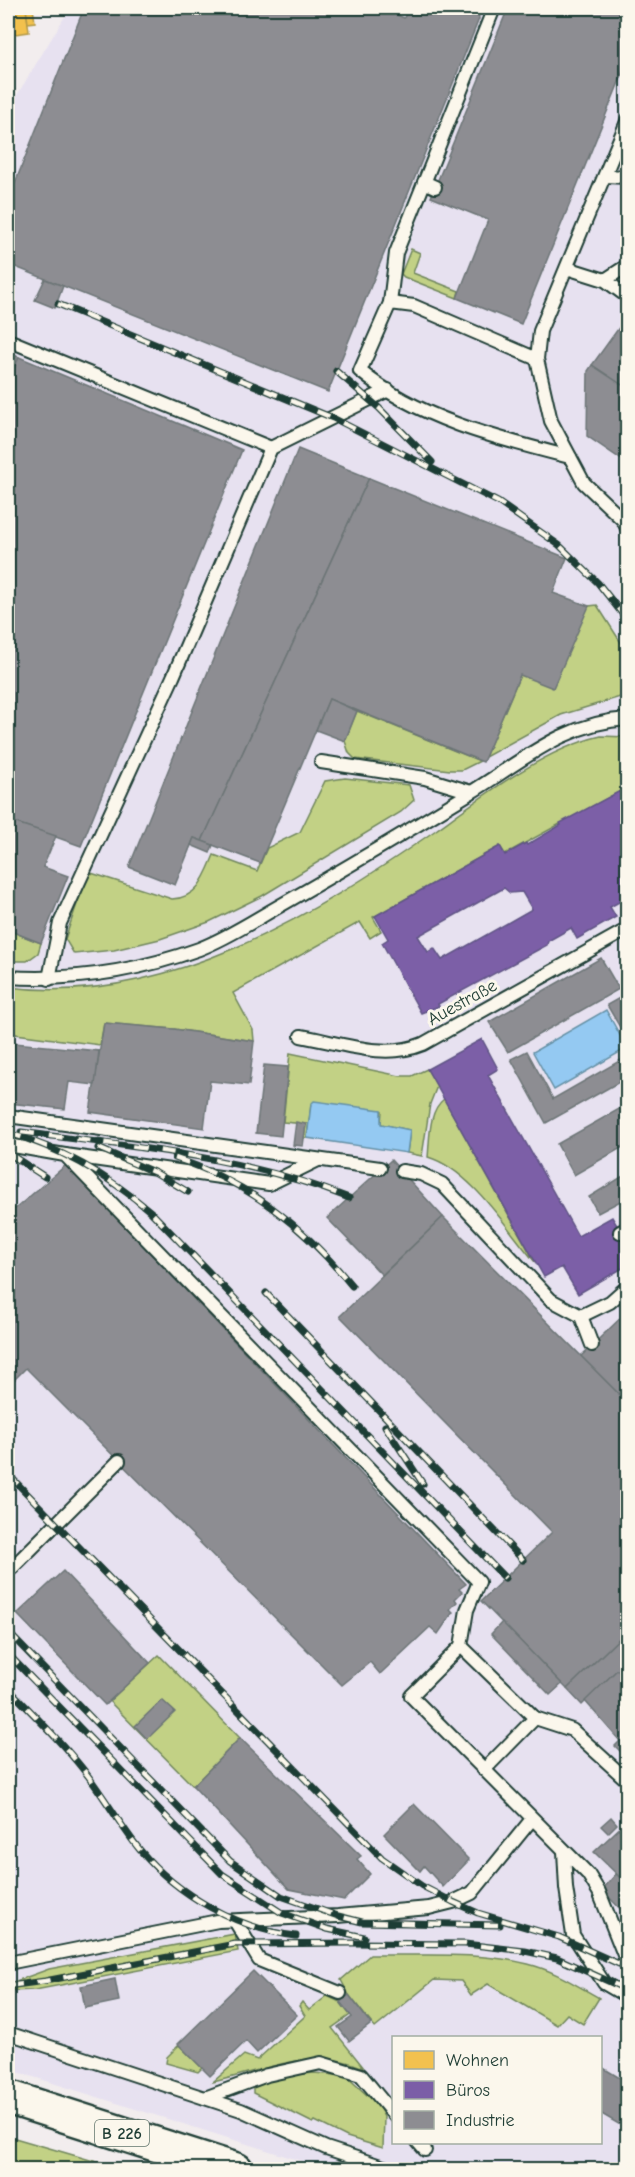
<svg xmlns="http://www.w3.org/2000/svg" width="635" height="2177" viewBox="0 0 635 2177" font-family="'Comic Neue',sans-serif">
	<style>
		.built { fill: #e7e1f0; fill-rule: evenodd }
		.green { fill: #c2d185; stroke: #70875c; stroke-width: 1.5 }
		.water { fill: #94c9f2; stroke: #6591a6; stroke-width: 1.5 }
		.homes { fill: #f2c14e; stroke: #b39946; stroke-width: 1.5 }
		.offices { fill: #7b5ea7; stroke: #5f5484; stroke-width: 1.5; fill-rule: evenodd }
		.industry { fill: #8d8d92; stroke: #6c7576; stroke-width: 1.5 }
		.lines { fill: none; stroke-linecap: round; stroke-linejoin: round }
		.lane-casing { stroke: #1f3d34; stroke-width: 16 }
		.primary-casing { stroke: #1f3d34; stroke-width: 38 }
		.lane { stroke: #fbf7ec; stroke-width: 12 }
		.primary { stroke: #fbf7ec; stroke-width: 33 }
		.rail-casing { stroke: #1f3d34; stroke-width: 7 }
		.rail { stroke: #fbf7ec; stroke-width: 4.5; stroke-dasharray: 14; stroke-linecap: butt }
		.labels { text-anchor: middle; stroke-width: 6; stroke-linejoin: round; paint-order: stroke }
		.shield { fill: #fbf7ec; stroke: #61756b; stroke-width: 1.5 }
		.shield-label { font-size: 16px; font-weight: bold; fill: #1f3d34 }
		.street-label { font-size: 18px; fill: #1f3d34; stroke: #fbf7ec }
	</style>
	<rect width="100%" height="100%" fill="#f2edee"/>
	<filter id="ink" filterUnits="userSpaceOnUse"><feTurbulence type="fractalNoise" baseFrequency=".0167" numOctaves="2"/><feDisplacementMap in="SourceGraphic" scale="12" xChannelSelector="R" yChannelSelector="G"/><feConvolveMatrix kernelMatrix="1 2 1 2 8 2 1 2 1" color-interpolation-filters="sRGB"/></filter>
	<g filter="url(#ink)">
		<path class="built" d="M70,8H627V2169H327L8,2069V110ZM394,2038H600V2142H394Z"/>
		<g class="green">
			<path d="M411,249L420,253L413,273L459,291L457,298L404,277L401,274Z"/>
			<path d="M597,605L627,652V695L561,715L485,757L520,675L589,606Z"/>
			<path d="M357,711L480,761L462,770H450L355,759L349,753L345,741Z"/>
			<path d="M601,736L627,737V778L622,782L626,788L505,854L500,846L373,917L381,931L370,938L360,922L233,993L253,1030L254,1041L174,1029L104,1023L100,1045L8,1033V987C163,1007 313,916 436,830C483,796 544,749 601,736Z"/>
			<path d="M345,778L409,785L414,800L401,812L262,896L209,922L160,939L114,950L74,954L65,939L88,872L172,899C198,898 205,876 214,855L257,871L267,848L300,832L325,781Z"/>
			<path d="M8,930L41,943L38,953L27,961H8Z"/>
			<path d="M290,1053L400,1076H412L427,1069L437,1086L430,1104L422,1156L407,1153L410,1130L381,1124L382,1111L311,1104L307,1138H304L306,1124L283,1122Z"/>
			<path d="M444,1099L535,1262C506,1228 471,1170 428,1157C430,1139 428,1111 444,1099Z"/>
			<path d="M159,1655L240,1738L193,1786L109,1701Z"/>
			<path d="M235,1934L238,1951L35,1990L11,1991L8,1984L49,1969Z"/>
			<path d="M370,1955C421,1956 477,1951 528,1964C553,1970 576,1985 599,1998L583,2024L567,2014L557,2025L488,1984L471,1995L461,1981L434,1980L375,2028L349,1995L341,1980Z"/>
			<path d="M327,1996L340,2002L350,2015L332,2028L364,2068C311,2045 265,2071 213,2082L244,2055L257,2060L305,2016L299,2006L302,2002L309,2010Z"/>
			<path d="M179,2045L202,2068L198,2072L166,2063L167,2057Z"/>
			<path d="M314,2073L346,2076L378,2105L384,2117L383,2148L347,2137L315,2121L313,2123L253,2093V2087L283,2076Z"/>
			<path d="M8,2136L121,2169H8Z"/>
		</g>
		<g class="water">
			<path d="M606,1010L627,1048L554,1090L533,1052Z"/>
			<path d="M314,1101L381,1110V1124L410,1130L407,1153L307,1138L311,1104Z"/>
		</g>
		<g class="homes">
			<path d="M8,8H26L29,32L8,35Z"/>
			<path d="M26,8H36H33L35,22L28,23Z"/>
		</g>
		<g class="offices">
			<path d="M628,778V897L610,907L616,917L577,939L571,928L548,941L547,945L438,1004L439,1006L421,1013L382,943L388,939L375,916L500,846L505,855L526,843L527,845L561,825L560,823L626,788L622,781ZM504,888L510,893L522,892L532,909L442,960L434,948L428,952L418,936Z"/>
			<path d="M482,1039L498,1069L488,1075L578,1236L612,1217L628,1244V1265L578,1294L562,1267L544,1277L427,1069Z"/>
		</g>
		<g class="industry">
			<path d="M84,8H382L404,18L408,8H478L479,19L328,392L8,264V201Z"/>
			<path d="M508,8H628V60L521,324L457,298L488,220L431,197Z"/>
			<path d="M45,279L63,286L55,308L35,300Z"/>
			<path d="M628,315V389L592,365Z"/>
			<path d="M8,353L19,357L8,384Z"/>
			<path d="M19,357L242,450L81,846L8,820V384Z"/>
			<path d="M592,365L628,389V464L587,436L588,371Z"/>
			<path d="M298,449L369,478L202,841L194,838L175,885L129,867Z"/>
			<path d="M369,478L567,558L553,593L589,606L553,688L520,675L483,762L329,699L260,863L202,841Z"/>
			<path d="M329,699L357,711L345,741L316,730Z"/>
			<path d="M13,822L56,836L43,867L68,876L41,943L8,930V836Z"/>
			<path d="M194,838L213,845L210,853L191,845Z"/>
			<path d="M601,958L619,989L508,1052L489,1022Z"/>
			<path d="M623,996L628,1003V1041L607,1005Z"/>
			<path d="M104,1023L174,1029L254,1041L249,1085L210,1081L204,1128L90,1112Z"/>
			<path d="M14,1043L99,1051L95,1085L69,1082L65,1109L8,1103V1075Z"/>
			<path d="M527,1051L553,1099L628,1056V1077L546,1123L511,1059Z"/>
			<path d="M264,1065L288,1067L281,1136L256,1133Z"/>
			<path d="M628,1104V1144L574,1175L557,1144Z"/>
			<path d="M296,1122L306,1124L303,1146L293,1145Z"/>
			<path d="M391,1160L443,1217L382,1275L327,1218Z"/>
			<path d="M66,1165L466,1584L459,1589L462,1592L455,1599L457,1602L450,1609L453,1612L438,1634L430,1627L380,1674L370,1662L342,1685L26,1368L8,1386V1201L15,1209Z"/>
			<path d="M628,1173V1197L598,1213L589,1197Z"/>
			<path d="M443,1217L628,1403V1630L567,1689L481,1601L552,1532L340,1316Z"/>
			<path d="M628,1311V1403L581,1356Z"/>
			<path d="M63,1571L150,1663L105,1705L17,1614Z"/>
			<path d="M502,1622L562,1684L550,1695L491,1634Z"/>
			<path d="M628,1630V1638L623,1647L628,1658V1680L617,1670L582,1705L567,1689Z"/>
			<path d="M628,1638V1658L623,1647Z"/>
			<path d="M617,1670L628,1680V1759L615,1746L620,1741L585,1701Z"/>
			<path d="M162,1700L175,1712L147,1739L135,1726Z"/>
			<path d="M240,1738L361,1856L357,1859L370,1874L344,1900L289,1889L193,1786Z"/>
			<path d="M414,1804L469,1860L443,1887L424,1866L420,1871L384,1834Z"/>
			<path d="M611,1817L617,1824L608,1833L601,1826Z"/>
			<path d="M628,1820V1885L594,1852Z"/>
			<path d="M616,1874L628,1885V1917L602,1890Z"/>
			<path d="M253,1971L297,2015L257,2053L246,2041L210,2076L178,2044Z"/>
			<path d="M115,1979L119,2001L85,2008L81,1986Z"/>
			<path d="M349,1995L371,2024L349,2041L338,2027L352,2017L340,2002Z"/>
			<path d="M600,2066L628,2083L627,2129L600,2113Z"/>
		</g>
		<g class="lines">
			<g class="lane-casing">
				<g id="lane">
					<path d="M628,119L540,331L537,359L551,421L584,483L623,520L628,530"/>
					<path d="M605,176L628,177"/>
					<path d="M424,182L435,187"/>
					<path d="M567,268L605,280L628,297"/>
					<path d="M605,280L628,265"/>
					<path d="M390,303L396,253L494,8"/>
					<path d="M8,340L271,448"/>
					<path d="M537,359L414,306L390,303L360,371C418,419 499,439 570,457"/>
					<path d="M321,762L425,778L471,792"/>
					<path d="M8,977C73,981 138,971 199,949C228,938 256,919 283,904C346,868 408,831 470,793C522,761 565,722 628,719"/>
					<path d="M49,979L60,923L173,677L271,448L388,390"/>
					<path d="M301,1036C341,1043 384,1060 423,1044L628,929"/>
					<path d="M8,1116L380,1168"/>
					<path d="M8,1145L65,1155L479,1582L467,1610L461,1646"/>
					<path d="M65,1155L269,1184L318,1160"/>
					<path d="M402,1171L421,1174L442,1184L551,1300L581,1316L610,1302L628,1286"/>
					<path d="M620,1232L628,1228"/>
					<path d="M581,1316L592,1345"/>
					<path d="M8,1563L12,1568L119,1461"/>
					<path d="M535,1718L572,1730L628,1781"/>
					<path d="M484,1770L535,1718L461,1646L411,1696L588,1874L599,1892L628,1965"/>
					<path d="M564,1851L566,1888L573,1935L604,1983L628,1997"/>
					<path d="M235,1921L259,1960L340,1993"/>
					<path d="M8,1963L218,1921L338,1916L429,1908L453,1902L472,1893L532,1819"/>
					<path d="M8,2033L241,2110L326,2148L393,2170"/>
					<path d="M205,2098L267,2075L321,2063L361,2075L394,2115"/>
					<path d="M418,2142L425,2150"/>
				</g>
			</g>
			<g class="primary-casing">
				<path id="primary" d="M8,2097L236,2170"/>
			</g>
			<use href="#lane" class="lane"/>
			<use href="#primary" class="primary"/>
			<g class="rail-casing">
				<g id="rail">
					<path d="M58,304L333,418L498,502L559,545L598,583L628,621"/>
					<path d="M336,371L379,408L432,462"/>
					<path d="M21,1132C132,1147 244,1156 349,1198"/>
					<path d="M8,1133C61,1148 109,1176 151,1212L505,1578"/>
					<path d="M98,1148L156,1173L188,1192"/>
					<path d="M8,1153L45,1177"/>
					<path d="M175,1158C250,1183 303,1226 352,1286"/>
					<path d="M266,1293L523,1560"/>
					<path d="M385,1426L423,1484"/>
					<path d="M8,1474L382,1858L422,1886L453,1902L478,1913L559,1937L628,1968"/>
					<path d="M8,1632L230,1861L281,1896L338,1916L362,1922L500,1925"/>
					<path d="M8,1654L222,1874L282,1913L327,1929L364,1937"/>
					<path d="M8,1688C33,1714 60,1740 82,1768C103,1794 119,1824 140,1850C177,1895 238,1929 296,1936"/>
					<path d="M8,1986L45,1981L235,1944L353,1943L465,1944L525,1951L557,1958L628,1990"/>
				</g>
			</g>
			<use href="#rail" class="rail"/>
		</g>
	</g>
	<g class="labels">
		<rect class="shield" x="95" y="2120" width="54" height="26" rx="4.5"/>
		<g class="shield-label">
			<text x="122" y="2139">B 226</text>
		</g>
		<g class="street-label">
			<text transform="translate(462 1002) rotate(-29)" y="6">Auestraße</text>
		</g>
	</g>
	<rect width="635" height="2177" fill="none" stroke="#fbf7ec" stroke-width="30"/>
	<rect x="15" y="15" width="605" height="2147" fill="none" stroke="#1f3d34" stroke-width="2" filter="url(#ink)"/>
	<rect x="392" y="2036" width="210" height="108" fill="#fbf7ec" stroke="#a3ada2" stroke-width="1.5"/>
	<rect x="404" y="2051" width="30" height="18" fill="#f2c14e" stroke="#a3ada2" stroke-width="1.5"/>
	<text x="446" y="2066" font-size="18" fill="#1f3d34">Wohnen</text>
	<rect x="404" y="2081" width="30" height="18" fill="#7b5ea7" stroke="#a3ada2" stroke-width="1.5"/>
	<text x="446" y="2096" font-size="18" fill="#1f3d34">Büros</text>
	<rect x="404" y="2111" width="30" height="18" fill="#8d8d92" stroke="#a3ada2" stroke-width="1.5"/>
	<text x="446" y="2126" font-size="18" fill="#1f3d34">Industrie</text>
</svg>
